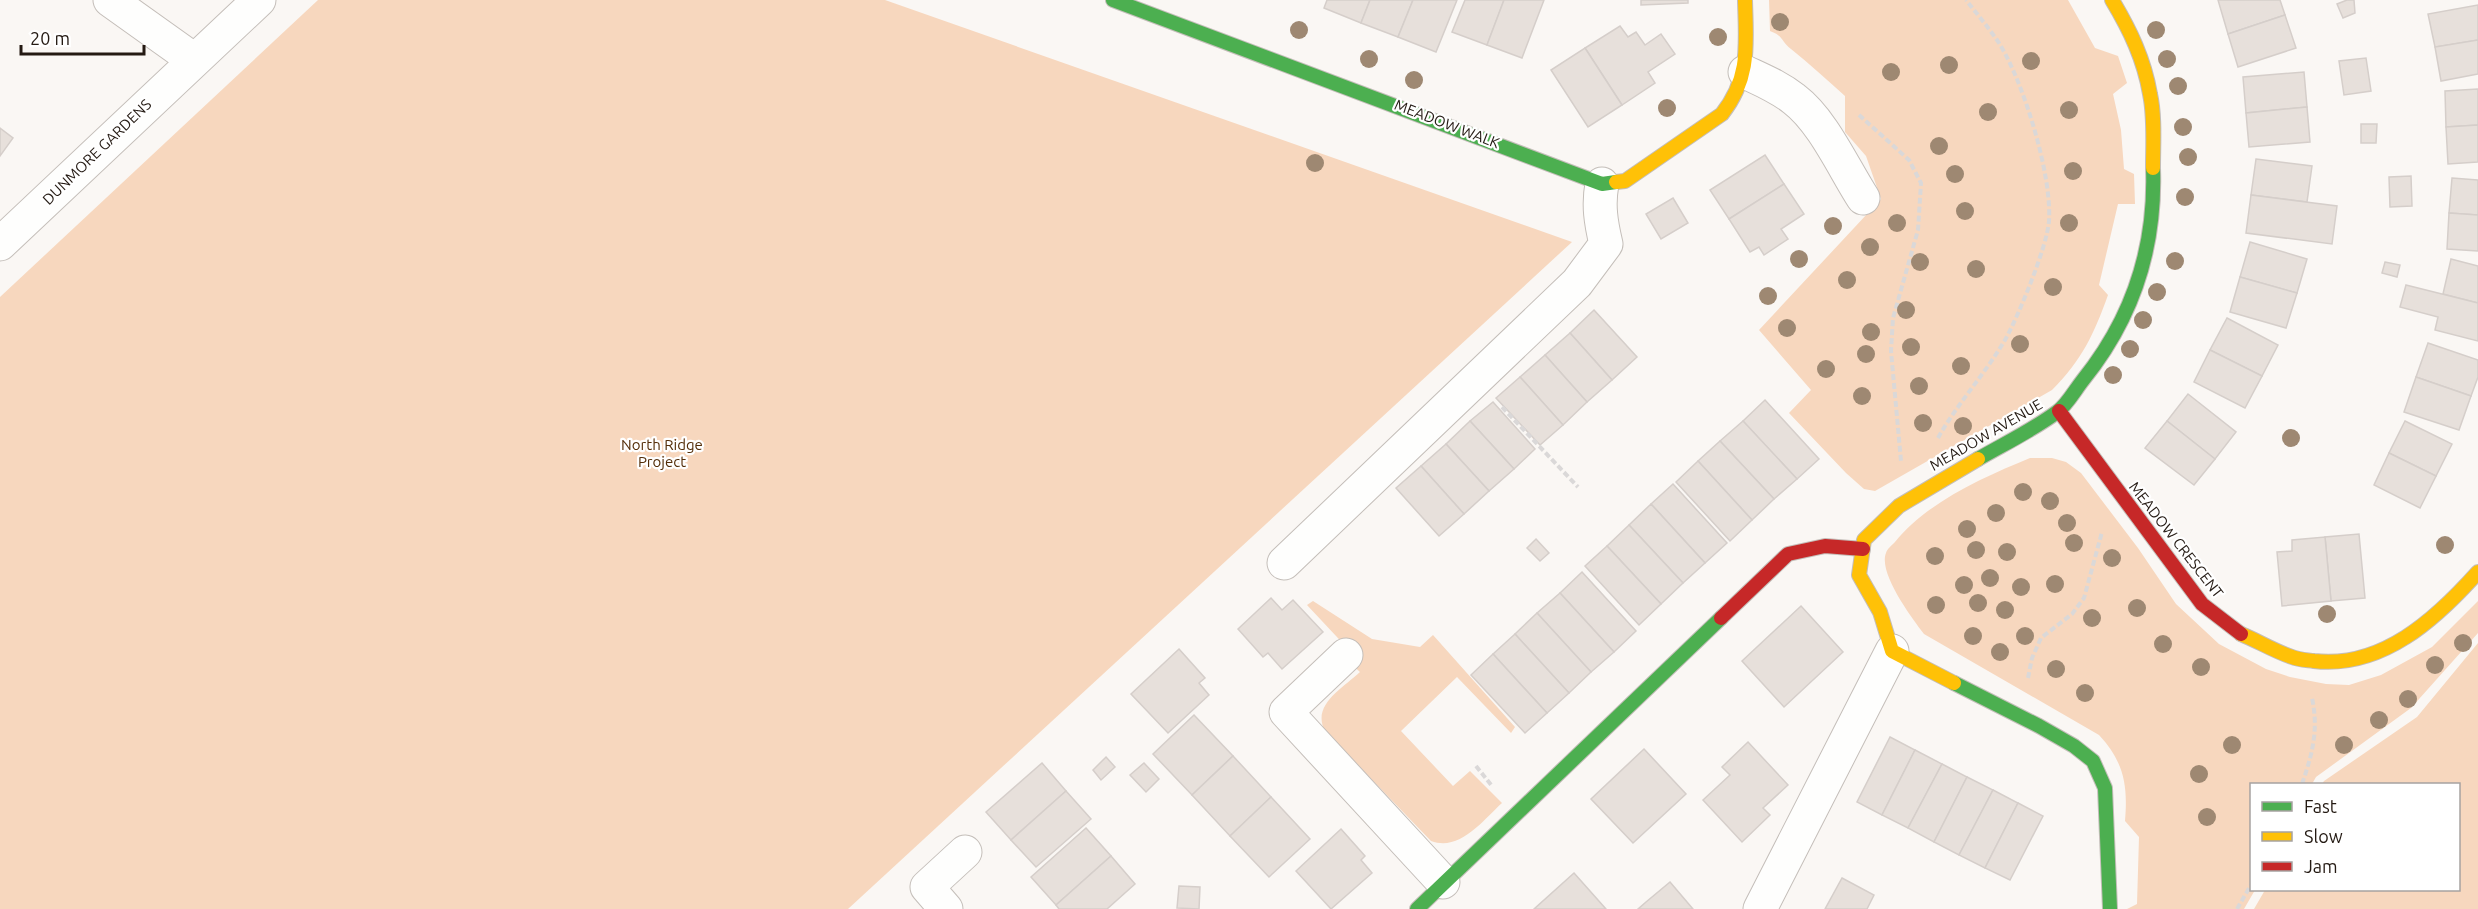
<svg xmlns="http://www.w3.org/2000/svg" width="2478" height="909" viewBox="0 0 2478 909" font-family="Ubuntu,sans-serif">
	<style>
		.green { fill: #f7d7be }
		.building { fill: #e7e0db; stroke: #d5ceca; stroke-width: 1.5 }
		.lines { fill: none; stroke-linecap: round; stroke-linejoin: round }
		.street-casing { stroke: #c4beb9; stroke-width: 35 }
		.fast-casing { stroke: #c4beb9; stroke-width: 16 }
		.slow-casing { stroke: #c4beb9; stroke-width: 16 }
		.jam-casing { stroke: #c4beb9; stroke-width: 16 }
		.path { stroke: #dad8d8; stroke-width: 4; stroke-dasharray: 6 3; stroke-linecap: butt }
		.street { stroke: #fefefd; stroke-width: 33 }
		.fast { stroke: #4caf50; stroke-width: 14 }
		.slow { stroke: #ffc107; stroke-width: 14 }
		.jam { stroke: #c62828; stroke-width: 14 }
		.tree { fill: #9e8872 }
		.labels { text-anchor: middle; stroke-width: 4.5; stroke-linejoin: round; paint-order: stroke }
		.street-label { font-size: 15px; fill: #241a13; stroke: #fff }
		.park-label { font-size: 15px; fill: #532d08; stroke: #fff }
	</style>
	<rect width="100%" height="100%" fill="#faf7f4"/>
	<g class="green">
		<path d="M318,0H885L1572,242L848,909H0V297Z"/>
		<path d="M1769,0H2068L2095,48L2118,56L2127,83L2113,94L2121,130L2124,169L2134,174L2135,204H2118L2099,285L2108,295C2094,334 2082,360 2052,390L1875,491L1864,489L1846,473L1789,413L1811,390L1759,330L1881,199L1866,156L1845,132V96C1827,80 1810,64 1791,49C1781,42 1784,36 1770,31Z"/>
		<path d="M2030,458H2052L2066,462L2081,473L2138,548L2176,604L2219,644L2266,669L2290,677L2326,684L2349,685L2381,675L2432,647L2478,601V633L2411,708L2316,777L2312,784H2252V890H2255L2244,909H2127L2137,904L2139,837L2125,821C2128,785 2124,762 2099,735L1924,634C1912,618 1878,573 1886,553C1887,549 1892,545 1895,542C1927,502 1984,477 2030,458Z"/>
		<path d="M1313,601L1372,639L1420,647L1433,635L1515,727L1511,733L1457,677L1401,731L1453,786L1470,771L1502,803C1483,820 1460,852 1431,841L1325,731C1311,705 1343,688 1360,672L1345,658L1351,652L1307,605Z"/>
		<path d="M2478,643V909H2254L2265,890H2458V784H2322L2324,781L2417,717Z"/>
	</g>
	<g class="building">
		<path d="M1327,0H1370L1361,23L1324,8Z"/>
		<path d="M1370,0H1413L1398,37L1361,23Z"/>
		<path d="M1413,0H1457L1436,52L1398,37Z"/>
		<path d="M1465,0H1504L1487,45L1452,32Z"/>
		<path d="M1504,0H1544L1522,58L1487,45Z"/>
		<path d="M1641,0H1688V3L1641,5Z"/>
		<path d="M2218,0H2280L2285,15L2228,34Z"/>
		<path d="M2347,0H2354L2355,13L2343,18L2337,4Z"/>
		<path d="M2478,5V40L2435,47L2428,14Z"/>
		<path d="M2285,15L2296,48L2238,67L2228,34Z"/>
		<path d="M1620,26L1628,37L1636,32L1645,45L1661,34L1675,54L1648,72L1655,83L1622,105L1585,48Z"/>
		<path d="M2478,40V74L2441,81L2435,47Z"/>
		<path d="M1585,48L1622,105L1588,127L1551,70Z"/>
		<path d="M2366,58L2371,91L2344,95L2339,61Z"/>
		<path d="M2304,72L2307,107L2246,113L2243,77Z"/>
		<path d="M2478,89V125L2446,127L2445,91Z"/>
		<path d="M2307,107L2310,142L2249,147L2246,113Z"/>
		<path d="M2361,124H2377L2376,143H2361Z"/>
		<path d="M2478,125V162L2448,164L2446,127Z"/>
		<path d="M0,128L13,138L0,156Z"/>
		<path d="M1765,155L1784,184L1729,219L1710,190Z"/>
		<path d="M2256,159L2312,166L2307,202L2251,195Z"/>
		<path d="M2411,176L2412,206L2390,207L2389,177Z"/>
		<path d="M2452,178L2478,180V215L2449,213Z"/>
		<path d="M1784,184L1804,214L1781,229L1788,239L1764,255L1759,247L1750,252L1729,219Z"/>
		<path d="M2251,195L2337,206L2332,244L2246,233Z"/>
		<path d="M1673,198L1688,223L1661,239L1646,214Z"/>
		<path d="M2449,213L2478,215V251L2447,249Z"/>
		<path d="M2250,242L2307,259L2297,293L2240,277Z"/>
		<path d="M2451,259L2478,266V303L2443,294Z"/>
		<path d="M2385,262L2400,265L2397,277L2382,273Z"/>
		<path d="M2240,277L2297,293L2286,328L2230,312Z"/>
		<path d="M2406,285L2478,303V341L2435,330L2438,317L2400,307Z"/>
		<path d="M1594,310L1637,357L1612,380L1570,333Z"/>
		<path d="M2227,318L2278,345L2262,376L2210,350Z"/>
		<path d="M1570,333L1612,380L1587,402L1545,355Z"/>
		<path d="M2428,343L2478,360V377L2471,396L2416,377Z"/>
		<path d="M2210,350L2262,376L2245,408L2194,382Z"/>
		<path d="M1545,355L1587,402L1563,425L1520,377Z"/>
		<path d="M1520,377L1563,425L1540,445L1496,398Z"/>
		<path d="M2416,377L2471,396L2459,430L2404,412Z"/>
		<path d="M2188,394L2236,432L2215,459L2167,421Z"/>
		<path d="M1765,400L1819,459L1797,479L1743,421Z"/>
		<path d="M1493,402L1535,449L1514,469L1470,421Z"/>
		<path d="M1470,421L1514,469L1489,491L1446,444Z"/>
		<path d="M1743,421L1797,479L1774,499L1720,441Z"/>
		<path d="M2167,421L2215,459L2194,485L2145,448Z"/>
		<path d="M2405,421L2452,444L2436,476L2389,453Z"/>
		<path d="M1720,441L1774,499L1752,520L1698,461Z"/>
		<path d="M1446,444L1489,491L1464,514L1421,466Z"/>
		<path d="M2389,453L2436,476L2420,508L2374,485Z"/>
		<path d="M1698,461L1752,520L1730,541L1676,482Z"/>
		<path d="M1421,466L1464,514L1439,536L1396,488Z"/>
		<path d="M1673,484L1727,543L1705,563L1651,504Z"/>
		<path d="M1651,504L1705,563L1683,583L1629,525Z"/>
		<path d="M1629,525L1683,583L1661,604L1607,546Z"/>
		<path d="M2359,534L2365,598L2331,601L2325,537Z"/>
		<path d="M2325,537L2331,601L2282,606L2277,552L2292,551V540Z"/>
		<path d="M1536,539L1549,553L1540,561L1527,548Z"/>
		<path d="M1607,546L1661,604L1639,625L1585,566Z"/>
		<path d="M1582,572L1636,631L1614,652L1560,593Z"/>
		<path d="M1560,593L1614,652L1591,672L1537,613Z"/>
		<path d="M1271,598L1282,610L1293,600L1323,632L1282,669L1268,653L1263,657L1238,629Z"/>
		<path d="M1801,606L1843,652L1784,707L1742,661Z"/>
		<path d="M1537,613L1591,672L1569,693L1515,634Z"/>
		<path d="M1515,634L1569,693L1547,713L1493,654Z"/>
		<path d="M1179,649L1205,678L1199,683L1209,695L1168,733L1131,694Z"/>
		<path d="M1493,654L1547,713L1525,733L1471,675Z"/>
		<path d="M1194,715L1233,756L1192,795L1153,754Z"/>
		<path d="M1890,737L1915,750L1882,815L1857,802Z"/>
		<path d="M1748,742L1788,785L1763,808L1770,815L1742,842L1703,800L1730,775L1722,767Z"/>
		<path d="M1644,749L1686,794L1633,843L1591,799Z"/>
		<path d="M1915,750L1942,764L1908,828L1882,815Z"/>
		<path d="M1233,756L1271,797L1230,836L1192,795Z"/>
		<path d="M1106,757L1115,767L1101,780L1093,770Z"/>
		<path d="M1042,763L1066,791L1011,840L986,812Z"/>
		<path d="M1144,763L1159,779L1146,792L1130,775Z"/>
		<path d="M1942,764L1967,777L1934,842L1908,828Z"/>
		<path d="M1967,777L1993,790L1959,855L1934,842Z"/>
		<path d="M1993,790L2018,803L1985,868L1959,855Z"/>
		<path d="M1066,791L1091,819L1036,867L1011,840Z"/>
		<path d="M1271,797L1310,839L1269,877L1230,836Z"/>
		<path d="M2018,803L2043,816L2010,880L1985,868Z"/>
		<path d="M1086,828L1111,856L1056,905L1031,877Z"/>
		<path d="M1341,829L1365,856L1361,860L1372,873L1331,909L1296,871Z"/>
		<path d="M1111,856L1135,884L1107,909H1059L1056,905Z"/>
		<path d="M1574,873L1606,909H1534Z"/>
		<path d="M1842,878L1874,895L1867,909H1825Z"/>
		<path d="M1670,882L1693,909H1638L1646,902Z"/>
		<path d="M1179,886L1200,887L1199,909L1177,908Z"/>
	</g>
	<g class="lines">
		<g class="street-casing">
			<g id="street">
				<path d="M110,0L194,60"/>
				<path d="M1745,72C1762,80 1779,87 1794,99C1823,121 1843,167 1863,198"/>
				<path d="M0,244L259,0"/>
				<path d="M1284,563L1577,283L1606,244C1601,223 1598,205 1602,184"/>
				<path d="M1346,655L1286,712L1443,882"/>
				<path d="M946,909L927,887L965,852"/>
				<path d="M1760,909L1892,651"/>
			</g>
		</g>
		<g class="fast-casing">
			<g id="fast">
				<path d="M1113,0L1602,184L1616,182"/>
				<path d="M1978,459C2004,444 2033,430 2057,412C2067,405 2075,390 2083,380C2133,318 2156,248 2153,168"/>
				<path d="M1954,683L2039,726L2074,746L2093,761L2105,788L2110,909"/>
				<path d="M1417,909L1721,618"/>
			</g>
		</g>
		<g class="slow-casing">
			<g id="slow">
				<path d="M2112,0C2130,30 2144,59 2150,94C2155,117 2153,144 2153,168"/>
				<path d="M1616,182L1625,181L1722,114C1751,77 1746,44 1745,0"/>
				<path d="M2241,634C2258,641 2274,651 2292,657C2299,660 2307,660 2314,661C2382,669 2436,619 2478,572"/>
				<path d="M1954,683L1892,651L1880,612L1859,575L1864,540L1899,506L1978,459"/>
			</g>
		</g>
		<g class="jam-casing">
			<g id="jam">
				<path d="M2059,411L2202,604L2241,634"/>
				<path d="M1721,618L1788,554L1825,546L1863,549"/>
			</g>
		</g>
		<g class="path">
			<path d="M1859,115L1909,160L1921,183L1918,230L1893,318L1891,351L1901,461"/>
			<path d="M1502,407L1578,487"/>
			<path d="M1938,438C1957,404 1985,374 2005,340C2018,317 2047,247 2049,221C2052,175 2024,83 1999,43C1989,28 1977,14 1966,0"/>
			<path d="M2028,678L2032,658L2041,638L2072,614L2084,598L2102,532"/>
			<path d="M1476,766L1492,786"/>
			<path d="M2302,784C2312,755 2319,730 2312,698"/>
			<path d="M2237,909L2252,883"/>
		</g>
		<use href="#street" class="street"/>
		<use href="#fast" class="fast"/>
		<use href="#slow" class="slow"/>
		<use href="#jam" class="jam"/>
	</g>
	<g class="tree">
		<circle cx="1780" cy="22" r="9"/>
		<circle cx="1299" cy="30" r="9"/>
		<circle cx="2156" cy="30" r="9"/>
		<circle cx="1718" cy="37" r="9"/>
		<circle cx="1369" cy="59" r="9"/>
		<circle cx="2167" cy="59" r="9"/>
		<circle cx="2031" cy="61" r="9"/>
		<circle cx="1949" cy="65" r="9"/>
		<circle cx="1891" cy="72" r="9"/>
		<circle cx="1414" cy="80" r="9"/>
		<circle cx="2178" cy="86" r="9"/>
		<circle cx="1667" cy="108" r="9"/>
		<circle cx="2069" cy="110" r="9"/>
		<circle cx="1988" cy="112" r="9"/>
		<circle cx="2183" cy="127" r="9"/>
		<circle cx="1939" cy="146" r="9"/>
		<circle cx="2188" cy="157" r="9"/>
		<circle cx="1315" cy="163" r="9"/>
		<circle cx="2073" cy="171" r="9"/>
		<circle cx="1955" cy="174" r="9"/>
		<circle cx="2185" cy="197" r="9"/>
		<circle cx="1965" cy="211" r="9"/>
		<circle cx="1897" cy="223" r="9"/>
		<circle cx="2069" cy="223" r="9"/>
		<circle cx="1833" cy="226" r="9"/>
		<circle cx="1870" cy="247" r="9"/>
		<circle cx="1799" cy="259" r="9"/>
		<circle cx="2175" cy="261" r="9"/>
		<circle cx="1920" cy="262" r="9"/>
		<circle cx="1976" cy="269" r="9"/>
		<circle cx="1847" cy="280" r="9"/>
		<circle cx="2053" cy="287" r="9"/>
		<circle cx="2157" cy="292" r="9"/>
		<circle cx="1768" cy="296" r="9"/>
		<circle cx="1906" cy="310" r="9"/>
		<circle cx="2143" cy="320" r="9"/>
		<circle cx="1787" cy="328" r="9"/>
		<circle cx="1871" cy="332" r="9"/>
		<circle cx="2020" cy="344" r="9"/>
		<circle cx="1911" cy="347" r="9"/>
		<circle cx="2130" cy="349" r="9"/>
		<circle cx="1866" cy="354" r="9"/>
		<circle cx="1961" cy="366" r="9"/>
		<circle cx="1826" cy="369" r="9"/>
		<circle cx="2113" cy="375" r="9"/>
		<circle cx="1919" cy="386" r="9"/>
		<circle cx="1862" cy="396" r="9"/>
		<circle cx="1923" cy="423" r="9"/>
		<circle cx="1963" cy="426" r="9"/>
		<circle cx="2291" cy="438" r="9"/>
		<circle cx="2023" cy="492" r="9"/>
		<circle cx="2050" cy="501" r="9"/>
		<circle cx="1996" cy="513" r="9"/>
		<circle cx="2067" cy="523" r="9"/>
		<circle cx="1967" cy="529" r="9"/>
		<circle cx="2074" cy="543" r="9"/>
		<circle cx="2445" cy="545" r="9"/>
		<circle cx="1976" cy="550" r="9"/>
		<circle cx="2007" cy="552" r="9"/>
		<circle cx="1935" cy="556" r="9"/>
		<circle cx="2112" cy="558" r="9"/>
		<circle cx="1990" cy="578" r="9"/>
		<circle cx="2055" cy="584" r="9"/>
		<circle cx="1964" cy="585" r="9"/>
		<circle cx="2021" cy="587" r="9"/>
		<circle cx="1978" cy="603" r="9"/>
		<circle cx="1936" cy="605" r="9"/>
		<circle cx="2137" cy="608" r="9"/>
		<circle cx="2005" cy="610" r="9"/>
		<circle cx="2327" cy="614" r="9"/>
		<circle cx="2092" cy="618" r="9"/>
		<circle cx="1973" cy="636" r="9"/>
		<circle cx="2025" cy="636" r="9"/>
		<circle cx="2463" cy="643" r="9"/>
		<circle cx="2163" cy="644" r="9"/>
		<circle cx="2000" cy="652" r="9"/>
		<circle cx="2435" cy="665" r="9"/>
		<circle cx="2201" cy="667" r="9"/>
		<circle cx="2056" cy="669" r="9"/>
		<circle cx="2085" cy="693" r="9"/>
		<circle cx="2408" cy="699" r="9"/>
		<circle cx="2379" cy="720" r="9"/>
		<circle cx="2232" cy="745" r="9"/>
		<circle cx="2344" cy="745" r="9"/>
		<circle cx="2199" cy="774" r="9"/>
		<circle cx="2207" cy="817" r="9"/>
	</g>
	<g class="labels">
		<g class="street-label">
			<text transform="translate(1447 124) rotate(21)" y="5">MEADOW WALK</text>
			<text transform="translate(97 152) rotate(-44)" y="5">DUNMORE GARDENS</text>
			<text transform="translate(1986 435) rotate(-30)" y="5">MEADOW AVENUE</text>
			<text transform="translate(2176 540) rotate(52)" y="5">MEADOW CRESCENT</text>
		</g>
		<g class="park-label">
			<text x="662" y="450">North Ridge<tspan x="662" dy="17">Project</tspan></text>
		</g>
	</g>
	<rect x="2250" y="783" width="210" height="108" fill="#ffffff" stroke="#a7a3a1" stroke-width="1.5"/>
	<rect x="2262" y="802" width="30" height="9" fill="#4caf50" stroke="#a7a3a1" stroke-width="1.5"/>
	<text x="2304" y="813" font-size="18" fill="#241a13">Fast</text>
	<rect x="2262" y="832" width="30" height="9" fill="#ffc107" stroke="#a7a3a1" stroke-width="1.5"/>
	<text x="2304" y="843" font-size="18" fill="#241a13">Slow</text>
	<rect x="2262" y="862" width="30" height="9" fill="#c62828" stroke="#a7a3a1" stroke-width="1.5"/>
	<text x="2304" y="873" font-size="18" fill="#241a13">Jam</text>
	<path d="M21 45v9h123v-9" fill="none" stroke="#241a13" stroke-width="3"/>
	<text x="30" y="45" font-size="18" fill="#241a13" stroke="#ffffff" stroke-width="4.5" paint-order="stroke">20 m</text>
</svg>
